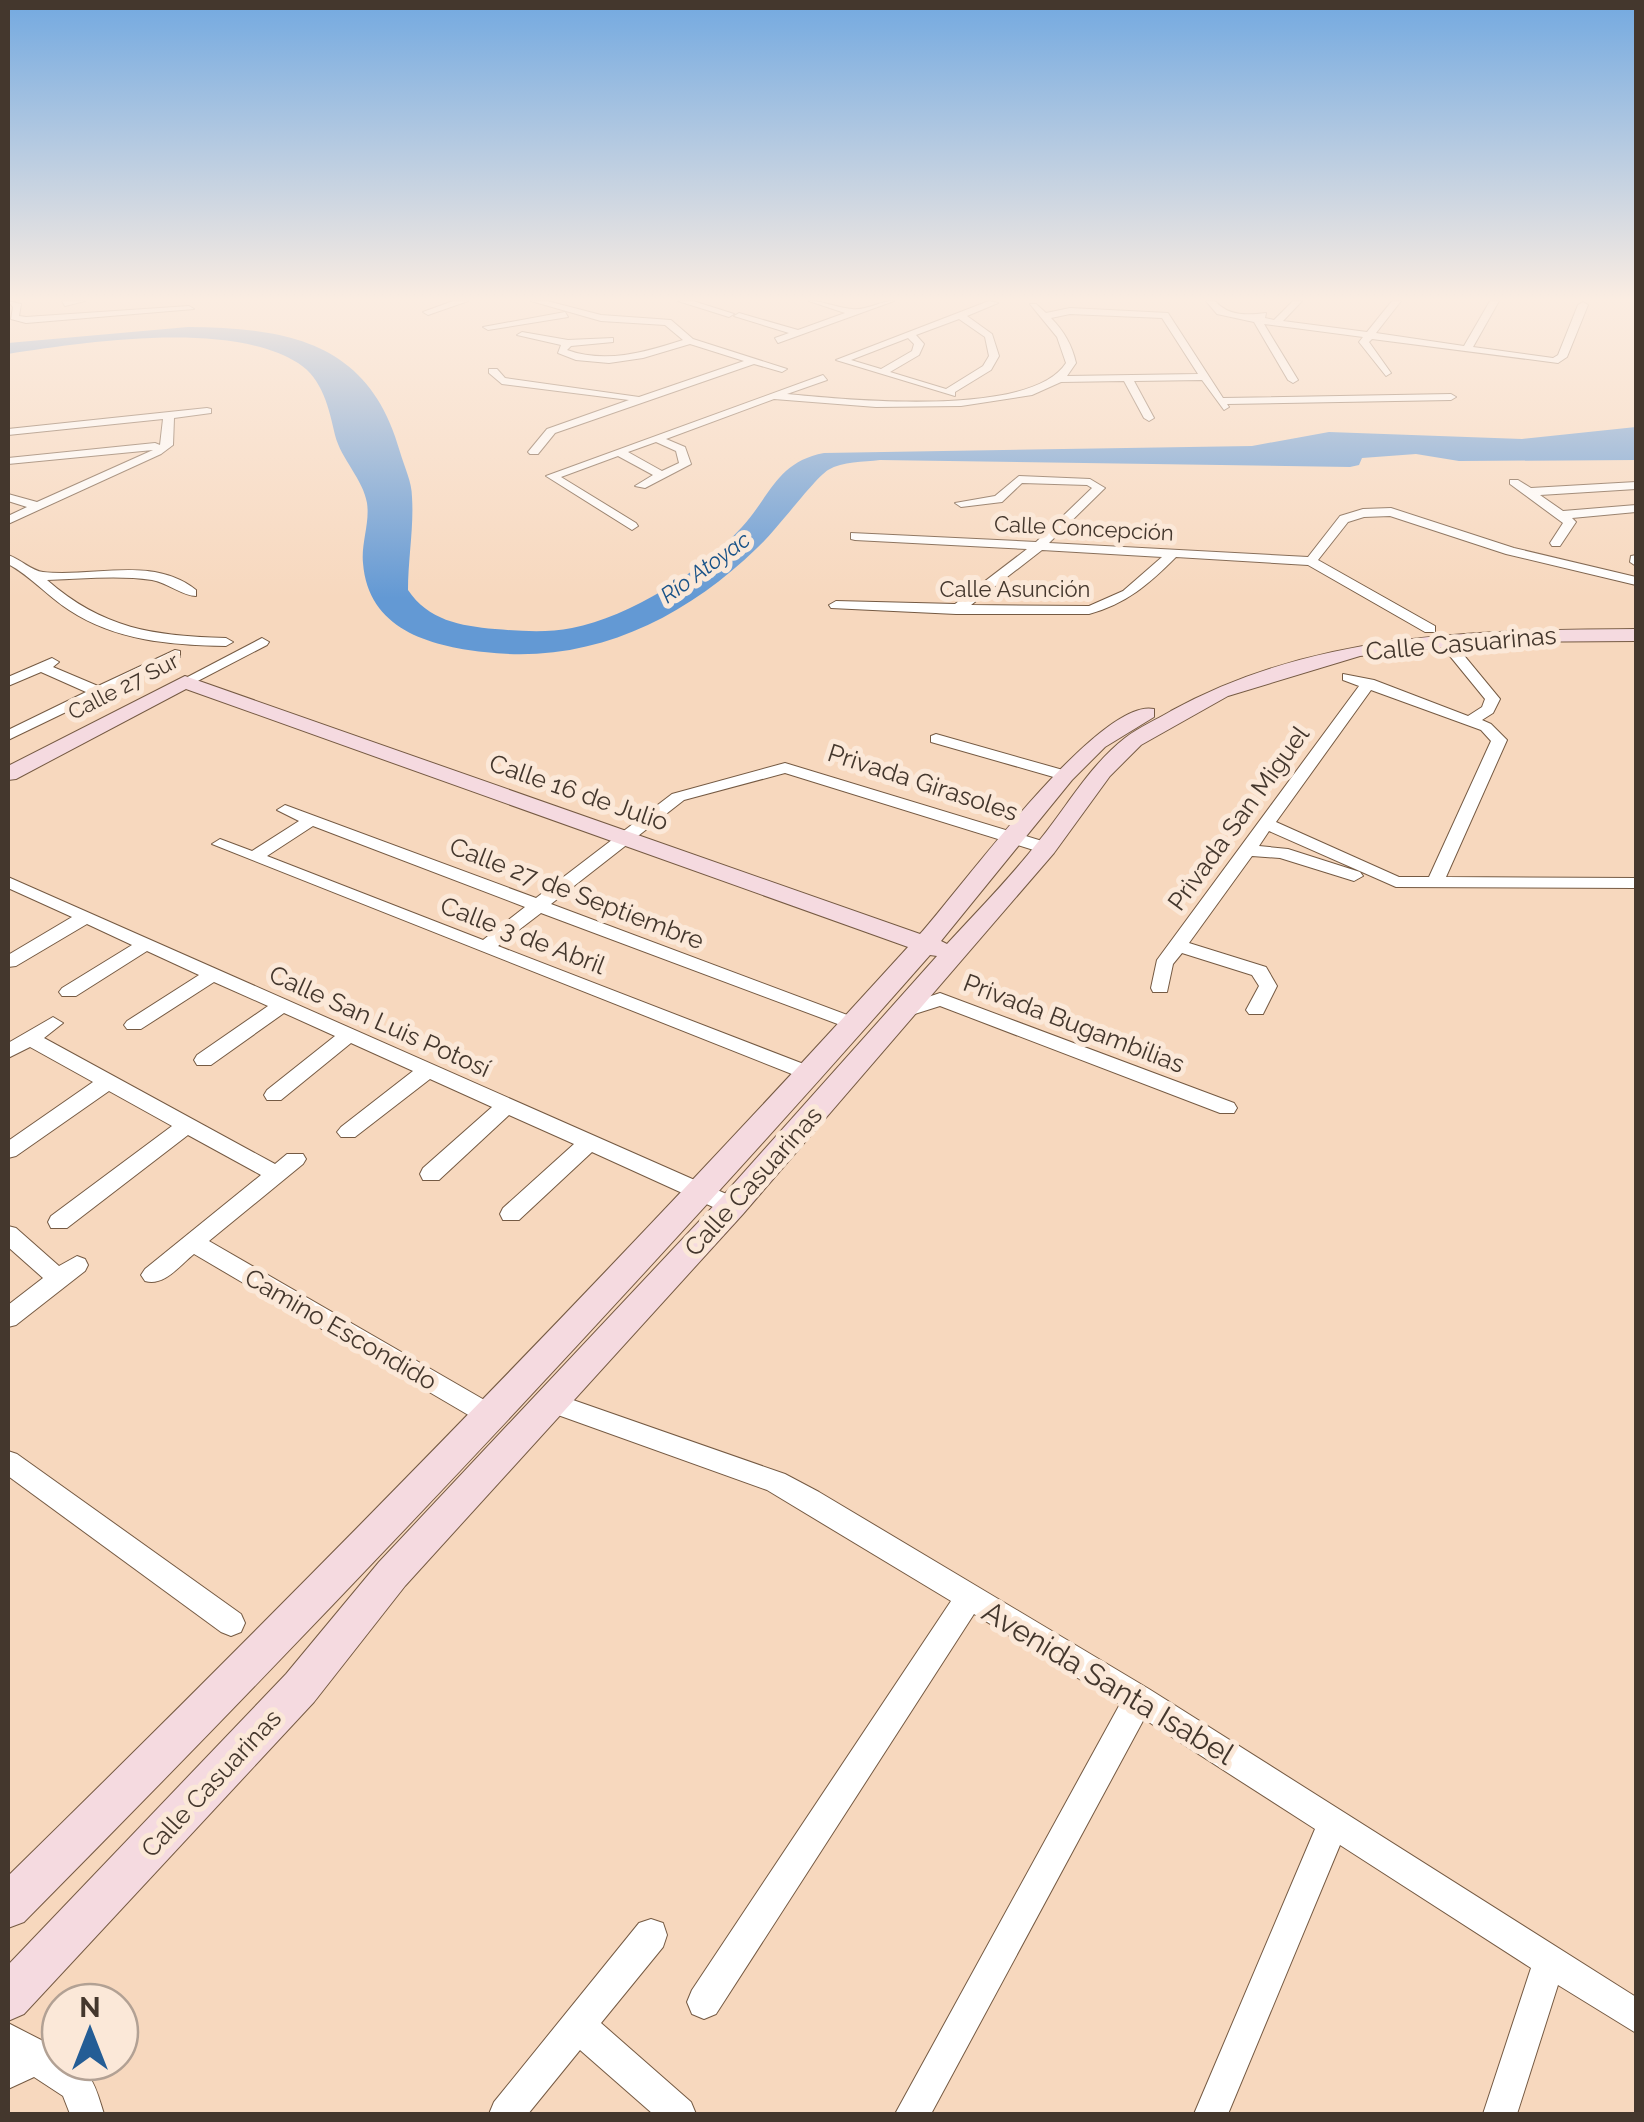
<svg xmlns="http://www.w3.org/2000/svg" width="1644" height="2122" viewBox="0 0 1644 2122" font-family="Raleway,sans-serif">
	<style>
		.water { fill: #6399d4 }
		.lines { fill: none; stroke-linecap: round; stroke-linejoin: round }
		.street-casing { stroke: #755a43; stroke-width: 2 }
		.secondary-casing { stroke: #755a43; stroke-width: 2 }
		.street { fill: #fff; fill-rule: evenodd }
		.secondary { fill: #f5dae0; fill-rule: evenodd }
		.labels { text-anchor: middle; stroke-width: 10; stroke-linejoin: round; paint-order: stroke }
		.far-street-label { font-size: 22px; fill: #44372d; stroke: #fbe8d8 }
		.far-water-label { font-size: 22px; font-style: italic; fill: #185288; stroke: #fbe8d8 }
		.street-label { font-size: 25px; fill: #44372d; stroke: #fbe8d8 }
		.near-street-label { font-size: 30px; fill: #44372d; stroke: #fbe8d8 }
	</style>
	<rect width="100%" height="100%" fill="#f7d8be"/>
	<path class="water" d="M188,327C290,328 370,343 400,452C404,466 412,482 412,497C414,527 408,559 408,590C428,620 460,626 495,629C520,631 547,633 572,628C630,617 702,571 742,527C771,495 777,462 824,453L1252,446L1329,432L1522,439L1636,427V460L1459,461L1416,454L1362,458L1359,465L1350,467L880,460C863,462 843,461 828,470C814,479 775,532 757,548C683,620 589,665 484,652C429,646 368,629 363,563C361,543 370,523 367,503C363,479 341,459 335,435C329,409 323,379 298,363C230,320 85,342 8,354V343Z"/>
	<g class="lines">
		<g class="street-casing">
			<g id="street">
				<path d="M8,301L21,304L19,316L26,317L189,306L194,309L26,323L11,319L13,307Z"/>
				<path d="M62,301H85L65,306Z"/>
				<path d="M453,301H468L428,315L423,312Z"/>
				<path d="M531,301H547L601,315L671,320L693,339L787,369L782,372L754,364L555,433L538,454H530L528,452L547,429L629,400L502,384L489,373V369H497L505,378L639,397L744,361L690,344L643,358L609,363L576,360L558,353L561,345L517,335L522,332L568,340L613,338V342L571,346L567,350C606,364 646,352 683,340L665,325L601,321Z"/>
				<path d="M678,301H693L734,314L729,317Z"/>
				<path d="M809,301C824,301 837,308 852,309C865,311 880,301 894,301L778,343L775,338L789,333L734,316L739,313L798,330L845,313Z"/>
				<path d="M989,301L998,303L967,316L992,334L999,356L991,370L955,392V396L836,360ZM959,319L985,337L989,356L983,366L946,389L890,372L919,355L924,344L916,335ZM908,338L914,344L912,351L881,369L851,360Z"/>
				<path d="M1206,301H1215C1229,317 1249,315 1266,313L1265,318L1274,320L1293,301H1302L1283,321L1367,332L1392,301H1401L1376,333L1464,346L1490,301H1499L1473,347L1553,358L1558,355L1578,305L1583,302L1588,305L1567,357L1558,363L1372,339L1369,342L1391,373L1386,376L1359,342L1363,337L1264,324L1298,380L1293,383L1288,380L1254,322L1217,314Z"/>
				<path d="M1030,304H1036L1046,313L1070,308L1168,313L1223,398L1451,394L1456,397L1451,400L1227,404L1229,407L1224,410L1202,380L1134,381L1154,418L1149,421L1144,418L1124,381L1061,382L1032,395L961,406L876,407L774,399L666,439L685,447L691,464L645,488L635,486L653,475L618,456L561,477L636,523L638,526L632,530L546,476L823,375L827,380L787,394C848,400 1031,418 1066,363L1057,337ZM1070,314L1162,318L1198,374L1067,376L1076,363C1072,345 1064,331 1051,318ZM656,442L676,451L679,463L662,471L628,452Z"/>
				<path d="M565,312L568,317L488,330L483,327Z"/>
				<path d="M207,408L211,409V413L174,418L173,445L161,454L8,524V516L27,507L8,501V494L37,502L153,450L8,464V458L155,443L160,445L163,419L8,435V429Z"/>
				<path d="M1019,476L1090,479L1105,488L1049,543L1308,557L1340,516L1363,509L1391,508L1514,548L1636,577V585L1506,554L1390,516L1364,517L1348,522L1318,560L1435,626V632H1425L1308,565L1176,557C1149,584 1126,604 1089,614H956L831,608L829,605L836,601L955,604L1027,549L855,540L851,539V533L1036,542L1092,488L1087,485L1022,483L1002,502L961,507L955,503L995,496ZM1042,550L1162,557L1123,591L1089,606L971,605Z"/>
				<path d="M1510,480H1518L1531,488L1636,482V489L1540,495L1563,511L1636,505V512L1572,518L1576,522L1560,546H1552L1550,543L1563,523L1510,484Z"/>
				<path d="M8,555C20,559 32,571 43,572C93,578 152,555 196,590V596C183,596 168,583 152,580C117,575 82,579 47,580C103,629 154,636 226,638L233,642L226,646C171,645 116,641 69,610C47,596 31,576 8,564Z"/>
				<path d="M1636,555V566L1630,562L1631,556Z"/>
				<path d="M1443,635L1448,636L1500,699L1493,713L1482,720L1491,724L1507,740L1446,877L1636,878V888L1396,887L1269,831L1259,846L1288,849L1360,872L1363,876L1354,881L1280,858L1252,856L1189,943L1266,967L1277,986L1263,1014H1249L1246,1010L1259,986L1252,975L1182,953L1173,964L1167,992H1153L1151,988L1157,960L1359,686L1343,680V674L1374,680L1468,716L1482,707L1485,699L1436,639ZM1371,690L1481,730L1491,741L1429,877H1399L1276,822Z"/>
				<path d="M262,638L269,642L267,645L190,685L178,682Z"/>
				<path d="M175,650L180,651V657L8,740V730L86,692L41,672L8,686V677L52,658L59,662L53,667L98,686Z"/>
				<path d="M936,734L1070,772L1072,775L1064,780L931,742V736Z"/>
				<path d="M785,763L1052,844L1054,848L1046,853L1040,852L785,773L684,800L551,904L858,1019L861,1023L851,1029L541,913L498,946L814,1068L817,1073L807,1080L212,844L220,839L252,851L299,821L277,810L285,805L536,898L672,794ZM313,826L525,907L483,940L267,856Z"/>
				<path d="M8,877L740,1200L743,1206L740,1212H724L592,1152L519,1220H503L500,1214L503,1208L574,1144L509,1115L439,1180H423L420,1174L423,1168L492,1107L430,1079L355,1137H341L337,1132L341,1127L413,1071L351,1043L281,1100H267L264,1095L267,1090L335,1036L284,1013L211,1065H197L194,1060L197,1055L268,1006L214,982L141,1029H127L124,1025L127,1021L199,975L147,951L76,996H62L59,992L62,988L132,945L87,924L16,966L8,967V955L72,917L8,888Z"/>
				<path d="M940,993L1234,1103L1237,1108L1234,1113H1220L940,1006L902,1018L892,1012L895,1008Z"/>
				<path d="M53,1017L63,1023L44,1038L275,1164L287,1154H303L306,1159L303,1164L209,1241L500,1409L504,1416L500,1423L491,1427L482,1423L194,1254C180,1265 164,1287 145,1281L141,1275L145,1269L261,1175L188,1135L67,1228H51L48,1222L51,1216L172,1126L109,1091L16,1156L8,1158V1141L93,1082L30,1047L8,1058V1043Z"/>
				<path d="M8,1226L16,1228L59,1266L77,1256L85,1259L88,1265L85,1271L16,1325L8,1327V1305L43,1278L8,1247Z"/>
				<path d="M553,1393L785,1474L819,1492L1149,1689L1636,1997V2033L1558,1985L1517,2114H1483L1531,1968L1340,1845L1228,2114H1194L1315,1829L1144,1719L931,2114H895L1120,1704L974,1614L716,2014L704,2019L692,2014L687,2002L692,1990L951,1601L767,1490L544,1410L541,1403L544,1396Z"/>
				<path d="M8,1451L17,1454L241,1614L245,1623L241,1632L231,1636L221,1632L8,1476Z"/>
				<path d="M651,1919L663,1923L667,1935L663,1947L601,2023L691,2102L696,2114H653L580,2050L528,2114H489L494,2102L639,1923Z"/>
				<path d="M8,2023L49,2044L60,2054V2062C91,2062 96,2089 104,2114H70L63,2096L34,2077L8,2089Z"/>
			</g>
		</g>
		<g class="secondary-casing">
			<path id="secondary" d="M1636,629V641L1488,642L1360,656L1228,696L1141,745L1110,776L1054,853L743,1214L405,1586L314,1702L24,2014L8,2021V1965L286,1674L379,1562L721,1198L937,956L930,955C638,1287 335,1608 24,1922L8,1928V1876C316,1574 618,1266 908,947L186,689L16,779L8,780V766L185,676L920,934C958,892 1100,696 1154,709V717L1105,747L1072,780L941,941L947,944C978,910 1010,878 1038,842C1067,807 1089,766 1125,738C1139,727 1156,720 1171,711C1314,632 1476,630 1636,629Z"/>
		</g>
		<use href="#street" class="street"/>
		<use href="#secondary" class="secondary"/>
	</g>
	<linearGradient id="sky" x2="0" y2="1"><stop stop-color="#73a9e0"/><stop offset="0.5" stop-color="#fbede2"/><stop offset="1" stop-color="#fbede2" stop-opacity="0"/></linearGradient>
	<rect width="1644" height="598" fill="url(#sky)"/>
	<g class="labels">
		<g class="far-street-label">
			<text transform="translate(1084 528) rotate(3)" y="8">Calle Concepción</text>
			<text x="1015" y="597">Calle Asunción</text>
			<text transform="translate(123 686) rotate(-27)" y="8">Calle 27 Sur</text>
		</g>
		<g class="far-water-label">
			<text transform="translate(705 567) rotate(-36)" y="8">Río Atoyac</text>
		</g>
		<g class="street-label">
			<text transform="translate(1461 643) rotate(-5)" y="9">Calle Casuarinas</text>
			<text transform="translate(923 782) rotate(18)" y="9">Privada Girasoles</text>
			<text transform="translate(579 792) rotate(19)" y="9">Calle 16 de Julio</text>
			<text transform="translate(1238 818) rotate(-54)" y="9">Privada San Miguel</text>
			<text transform="translate(577 893) rotate(21)" y="9">Calle 27 de Septiembre</text>
			<text transform="translate(523 935) rotate(21)" y="9">Calle 3 de Abril</text>
			<text transform="translate(380 1021) rotate(24)" y="9">Calle San Luis Potosí</text>
			<text transform="translate(1074 1023) rotate(21)" y="9">Privada Bugambilias</text>
			<text transform="translate(753 1181) rotate(-48)" y="9">Calle Casuarinas</text>
			<text transform="translate(341 1329) rotate(30)" y="9">Camino Escondido</text>
			<text transform="translate(211 1783) rotate(-47)" y="9">Calle Casuarinas</text>
		</g>
		<g class="near-street-label">
			<text transform="translate(1108 1683) rotate(31)" y="10">Avenida Santa Isabel</text>
		</g>
	</g>
	<rect width="1644" height="2122" fill="none" stroke="#44372d" stroke-width="20"/>
	<g transform="translate(90 2032)"><circle r="48" fill="#fbe8d8" stroke="#b2a194" stroke-width="2.5"/>
	<path d="M0-8L18 38L0 25L-18 38Z" fill="#245d95"/>
	<text y="-15" font-size="28" font-weight="bold" text-anchor="middle" fill="#44372d">N</text>
	</g>
</svg>
